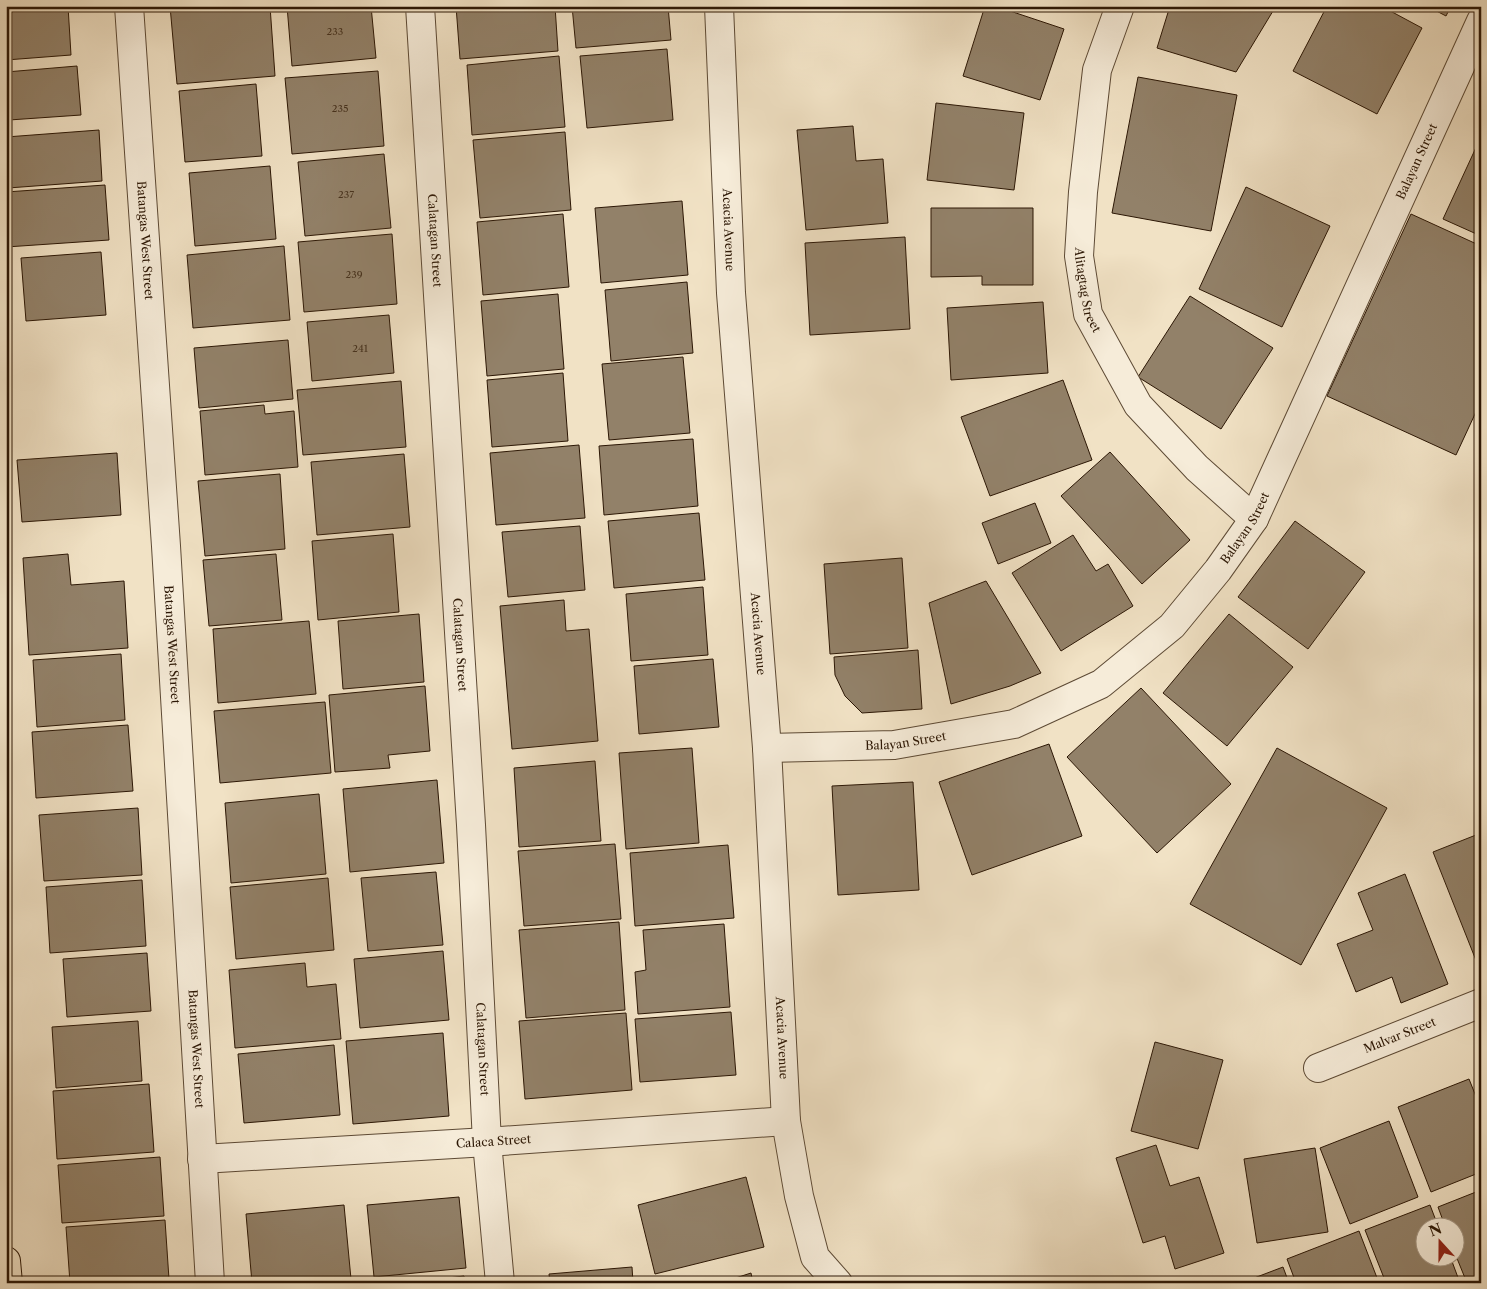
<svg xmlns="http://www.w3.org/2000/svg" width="1487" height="1289" viewBox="0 0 1487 1289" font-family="'Libre Caslon Text',serif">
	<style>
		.building { fill: #928169; stroke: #2c1705 }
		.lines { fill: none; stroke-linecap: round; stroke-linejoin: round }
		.minor-casing { stroke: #5d4a35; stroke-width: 30 }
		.tertiary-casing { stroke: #5d4a35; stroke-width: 30 }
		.primary-casing { stroke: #2c1705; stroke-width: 30 }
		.minor { stroke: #f6ecd9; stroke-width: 28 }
		.tertiary { stroke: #f6ecd9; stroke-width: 28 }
		.primary { stroke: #f1e2c5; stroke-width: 28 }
		.labels { text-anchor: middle; stroke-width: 5; stroke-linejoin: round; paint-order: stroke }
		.number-label { font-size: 10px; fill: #46321e }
		.street-label { font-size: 12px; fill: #2c1705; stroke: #f6ecd9 }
	</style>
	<rect width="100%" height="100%" fill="#f1e2c5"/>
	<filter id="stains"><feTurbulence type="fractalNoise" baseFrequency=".004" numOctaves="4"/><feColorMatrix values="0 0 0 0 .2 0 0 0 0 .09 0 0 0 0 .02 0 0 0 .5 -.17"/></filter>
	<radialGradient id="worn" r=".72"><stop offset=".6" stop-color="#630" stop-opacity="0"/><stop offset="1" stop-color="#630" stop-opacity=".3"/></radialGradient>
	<g class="building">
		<path d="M6,6H68L71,55L6,60Z"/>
		<path d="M170,6H270L275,76L177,84Z"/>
		<path d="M287,6H371L376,58L292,66Z"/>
		<path d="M456,6H555L558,51L460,59Z"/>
		<path d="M572,6H668L671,40L576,48Z"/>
		<path d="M985,6H995L1064,29L1040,100L963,76Z"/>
		<path d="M1170,6H1276L1236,72L1157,48Z"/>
		<path d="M1327,6H1381L1422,28L1377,114L1293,71Z"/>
		<path d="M1427,6H1451L1446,16Z"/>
		<path d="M667,49L673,120L587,128L580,56Z"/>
		<path d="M559,56L565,127L472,135L467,65Z"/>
		<path d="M77,66L81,115L9,120L6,72Z"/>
		<path d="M378,71L384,146L292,154L285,78Z"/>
		<path d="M1138,77L1237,95L1211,231L1112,213Z"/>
		<path d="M256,84L262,156L185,162L179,91Z"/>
		<path d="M936,103L1024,113L1014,190L927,180Z"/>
		<path d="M853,126L856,161L883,159L888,223L806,230L797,130Z"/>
		<path d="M99,130L102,181L8,188L6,137Z"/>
		<path d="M565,132L571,210L480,218L473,140Z"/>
		<path d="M1479,141L1481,142V236L1443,219Z"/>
		<path d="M384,154L391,228L305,236L298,162Z"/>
		<path d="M270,166L276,239L195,246L189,173Z"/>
		<path d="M105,185L109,240L6,247V192Z"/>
		<path d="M1246,187L1330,226L1282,327L1199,289Z"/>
		<path d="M682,201L688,275L601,283L595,208Z"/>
		<path d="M931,208H1033V285H982V276L931,277Z"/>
		<path d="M563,214L569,287L483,295L477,222Z"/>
		<path d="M1411,214L1481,246V401L1456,455L1327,396Z"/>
		<path d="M392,234L397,304L304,312L298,242Z"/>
		<path d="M905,237L910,329L810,335L805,243Z"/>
		<path d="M284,246L290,320L193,328L187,255Z"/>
		<path d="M101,252L106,315L26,321L21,258Z"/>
		<path d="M687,282L693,353L611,361L605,290Z"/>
		<path d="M558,294L564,369L487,376L481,301Z"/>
		<path d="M1190,296L1273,348L1221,429L1138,377Z"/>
		<path d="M1043,302L1048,373L951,380L947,308Z"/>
		<path d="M389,315L394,373L312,381L307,322Z"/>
		<path d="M288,340L293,399L199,408L194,348Z"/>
		<path d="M683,357L690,433L609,440L602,364Z"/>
		<path d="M563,373L568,441L492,447L487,380Z"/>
		<path d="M1063,380L1092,460L990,496L961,417Z"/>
		<path d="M401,381L406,447L303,455L297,390Z"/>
		<path d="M264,405L265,414L294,411L298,467L205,475L200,411Z"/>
		<path d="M693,439L698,506L604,515L599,446Z"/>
		<path d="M579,445L585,518L496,525L490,453Z"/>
		<path d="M1110,452L1190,540L1142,584L1061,496Z"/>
		<path d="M117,453L121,515L22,522L17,460Z"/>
		<path d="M404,454L410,527L317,535L311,462Z"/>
		<path d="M280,474L285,549L205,556L198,481Z"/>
		<path d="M1035,503L1051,543L998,564L982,523Z"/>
		<path d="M699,513L705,580L614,588L608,521Z"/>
		<path d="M1295,521L1365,572L1308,649L1238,597Z"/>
		<path d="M580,526L585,590L508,597L502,532Z"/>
		<path d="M393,534L399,612L318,620L312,541Z"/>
		<path d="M1073,535L1096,571L1108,564L1133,606L1061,651L1012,573Z"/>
		<path d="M68,554L71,585L124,581L128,648L29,655L23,558Z"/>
		<path d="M276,554L282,620L209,626L203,560Z"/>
		<path d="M902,558L908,648L830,654L824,564Z"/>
		<path d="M986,581L1041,673L1010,686L951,704L929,603Z"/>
		<path d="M703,587L708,655L631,661L626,594Z"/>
		<path d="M564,600L566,631L589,629L598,741L512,749L500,606Z"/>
		<path d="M419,614L424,682L343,689L338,621Z"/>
		<path d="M1229,614L1293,667L1227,746L1163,693Z"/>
		<path d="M309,621L316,694L218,703L213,629Z"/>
		<path d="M918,650L922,709L862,713L845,696L835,675L834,657Z"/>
		<path d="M121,654L125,720L37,727L33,660Z"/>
		<path d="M713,659L719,727L639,734L634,666Z"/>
		<path d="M425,686L430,751L388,755L390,768L335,772L329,695Z"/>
		<path d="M1141,688L1231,784L1157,853L1067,757Z"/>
		<path d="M325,702L331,773L220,783L214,711Z"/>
		<path d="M128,725L133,791L36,798L32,732Z"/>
		<path d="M1049,744L1082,836L972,875L939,782Z"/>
		<path d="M692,748L699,843L626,849L619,753Z"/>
		<path d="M1277,748L1387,808L1301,965L1190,904Z"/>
		<path d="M595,761L601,841L519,847L514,768Z"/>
		<path d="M437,780L444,863L350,872L343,789Z"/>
		<path d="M913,782L919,890L838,895L832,786Z"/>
		<path d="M319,794L326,874L231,883L225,803Z"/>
		<path d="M138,808L142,875L44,881L39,815Z"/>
		<path d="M1481,833V973L1433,852Z"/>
		<path d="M615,844L621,919L524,926L518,851Z"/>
		<path d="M728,845L734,918L635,926L630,853Z"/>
		<path d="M436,872L443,945L368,951L361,878Z"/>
		<path d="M1405,874L1448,984L1401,1003L1392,977L1356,992L1337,944L1373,930L1358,893Z"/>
		<path d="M328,878L334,950L236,959L230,887Z"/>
		<path d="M142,880L146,946L50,953L46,887Z"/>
		<path d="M619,922L625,1010L526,1018L519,930Z"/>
		<path d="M724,924L730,1007L638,1014L635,972L646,970L643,930Z"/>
		<path d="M443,951L449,1020L360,1028L354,959Z"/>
		<path d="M147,953L151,1011L67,1017L63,959Z"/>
		<path d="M305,963L307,987L336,984L341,1039L235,1048L229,970Z"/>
		<path d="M731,1012L736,1075L640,1082L635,1019Z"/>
		<path d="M626,1013L632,1090L525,1099L519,1021Z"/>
		<path d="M138,1021L142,1081L56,1088L52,1027Z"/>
		<path d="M443,1033L449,1116L353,1124L346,1041Z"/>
		<path d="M1155,1042L1223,1060L1198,1149L1131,1131Z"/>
		<path d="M334,1045L340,1115L244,1123L238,1054Z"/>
		<path d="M1469,1079L1481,1109V1172L1431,1192L1398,1107Z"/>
		<path d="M149,1084L154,1152L57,1159L53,1091Z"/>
		<path d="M1389,1121L1418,1197L1350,1224L1320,1148Z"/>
		<path d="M1156,1145L1170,1186L1199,1177L1224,1253L1175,1269L1165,1236L1143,1243L1116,1158Z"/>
		<path d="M1315,1148L1328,1232L1257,1243L1244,1159Z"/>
		<path d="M160,1157L164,1216L62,1223L58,1165Z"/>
		<path d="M746,1177L764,1247L655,1274L638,1205Z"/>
		<path d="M1481,1190V1283H1467L1454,1251V1226H1445L1438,1207Z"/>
		<path d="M459,1197L466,1268L374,1277L367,1205Z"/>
		<path d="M344,1205L351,1279L311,1283H252L246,1214Z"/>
		<path d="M1430,1205L1438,1226H1424V1256H1450L1460,1283H1386L1365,1230Z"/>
		<path d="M165,1220L169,1279L121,1283H70L66,1227Z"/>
		<path d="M1359,1231L1379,1283H1296L1287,1259Z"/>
		<path d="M632,1267L633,1283H550L549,1274Z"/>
		<path d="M1283,1267L1289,1283H1241Z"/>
		<path d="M751,1273L753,1283H720Z"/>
		<path d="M464,1276L465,1283H408Z"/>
	</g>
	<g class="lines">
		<g class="minor-casing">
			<g id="minor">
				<path id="s1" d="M129,6L166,546L210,1283"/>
				<path id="s2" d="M420,6L471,825L487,1142L500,1283"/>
				<path id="s3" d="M1120,6L1097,70L1083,192L1079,256L1088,314L1138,405L1197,468L1254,519"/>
				<path id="s4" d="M767,748L894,745L1014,724L1101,684L1172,626L1218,570L1254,519L1481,21"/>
				<path id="s5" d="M1318,1068L1481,1003"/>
				<path id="s6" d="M202,1159L487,1142L786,1121"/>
			</g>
		</g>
		<g class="tertiary-casing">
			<g id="tertiary">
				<path id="s7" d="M719,6L731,293L767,748L786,1121L799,1196L815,1257L838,1283"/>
			</g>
		</g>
		<g class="primary-casing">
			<path id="primary" d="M6,1261L8,1283"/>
		</g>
		<use href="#minor" class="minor"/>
		<use href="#tertiary" class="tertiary"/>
		<use href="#primary" class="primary"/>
	</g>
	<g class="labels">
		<g class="number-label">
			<text x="335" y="35">233</text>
			<text x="340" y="112">235</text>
			<text x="346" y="198">237</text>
			<text x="354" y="278">239</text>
			<text x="360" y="352">241</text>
		</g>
		<g class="street-label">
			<text dy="4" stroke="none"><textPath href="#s4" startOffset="964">Balayan Street</textPath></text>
			<text dy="4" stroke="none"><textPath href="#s7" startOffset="224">Acacia Avenue</textPath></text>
			<text dy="4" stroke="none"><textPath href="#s1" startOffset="235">Batangas West Street</textPath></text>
			<text dy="4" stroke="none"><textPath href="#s2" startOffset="235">Calatagan Street</textPath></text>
			<text dy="4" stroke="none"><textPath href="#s3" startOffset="290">Alitagtag Street</textPath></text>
			<text dy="4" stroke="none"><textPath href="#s4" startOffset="559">Balayan Street</textPath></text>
			<text dy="4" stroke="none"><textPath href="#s7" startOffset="629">Acacia Avenue</textPath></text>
			<text dy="4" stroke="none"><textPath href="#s1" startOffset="640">Batangas West Street</textPath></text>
			<text dy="4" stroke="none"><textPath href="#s2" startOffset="640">Calatagan Street</textPath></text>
			<text dy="4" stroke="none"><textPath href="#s4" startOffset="139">Balayan Street</textPath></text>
			<text dy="4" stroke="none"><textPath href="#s5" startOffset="88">Malvar Street</textPath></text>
			<text dy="4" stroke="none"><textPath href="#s7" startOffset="1034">Acacia Avenue</textPath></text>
			<text dy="4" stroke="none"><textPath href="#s1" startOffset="1045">Batangas West Street</textPath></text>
			<text dy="4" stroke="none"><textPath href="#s2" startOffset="1045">Calatagan Street</textPath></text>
			<text dy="4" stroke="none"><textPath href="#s6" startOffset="292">Calaca Street</textPath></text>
		</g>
	</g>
	<rect width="1487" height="1289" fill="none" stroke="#f1e2c5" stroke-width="25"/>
	<rect x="8" y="8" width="1472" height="1274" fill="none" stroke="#2c1705" stroke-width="2.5"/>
	<rect x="12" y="12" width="1462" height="1264" fill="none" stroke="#2c1705"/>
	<g transform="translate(1440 1242) rotate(339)"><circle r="24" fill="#f6ecd9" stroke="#a59784"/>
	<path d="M0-4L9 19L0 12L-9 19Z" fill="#8f2418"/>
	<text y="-8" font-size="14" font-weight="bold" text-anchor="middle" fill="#2c1705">N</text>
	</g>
	<rect width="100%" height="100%" filter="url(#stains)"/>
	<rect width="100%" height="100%" fill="url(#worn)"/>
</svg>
